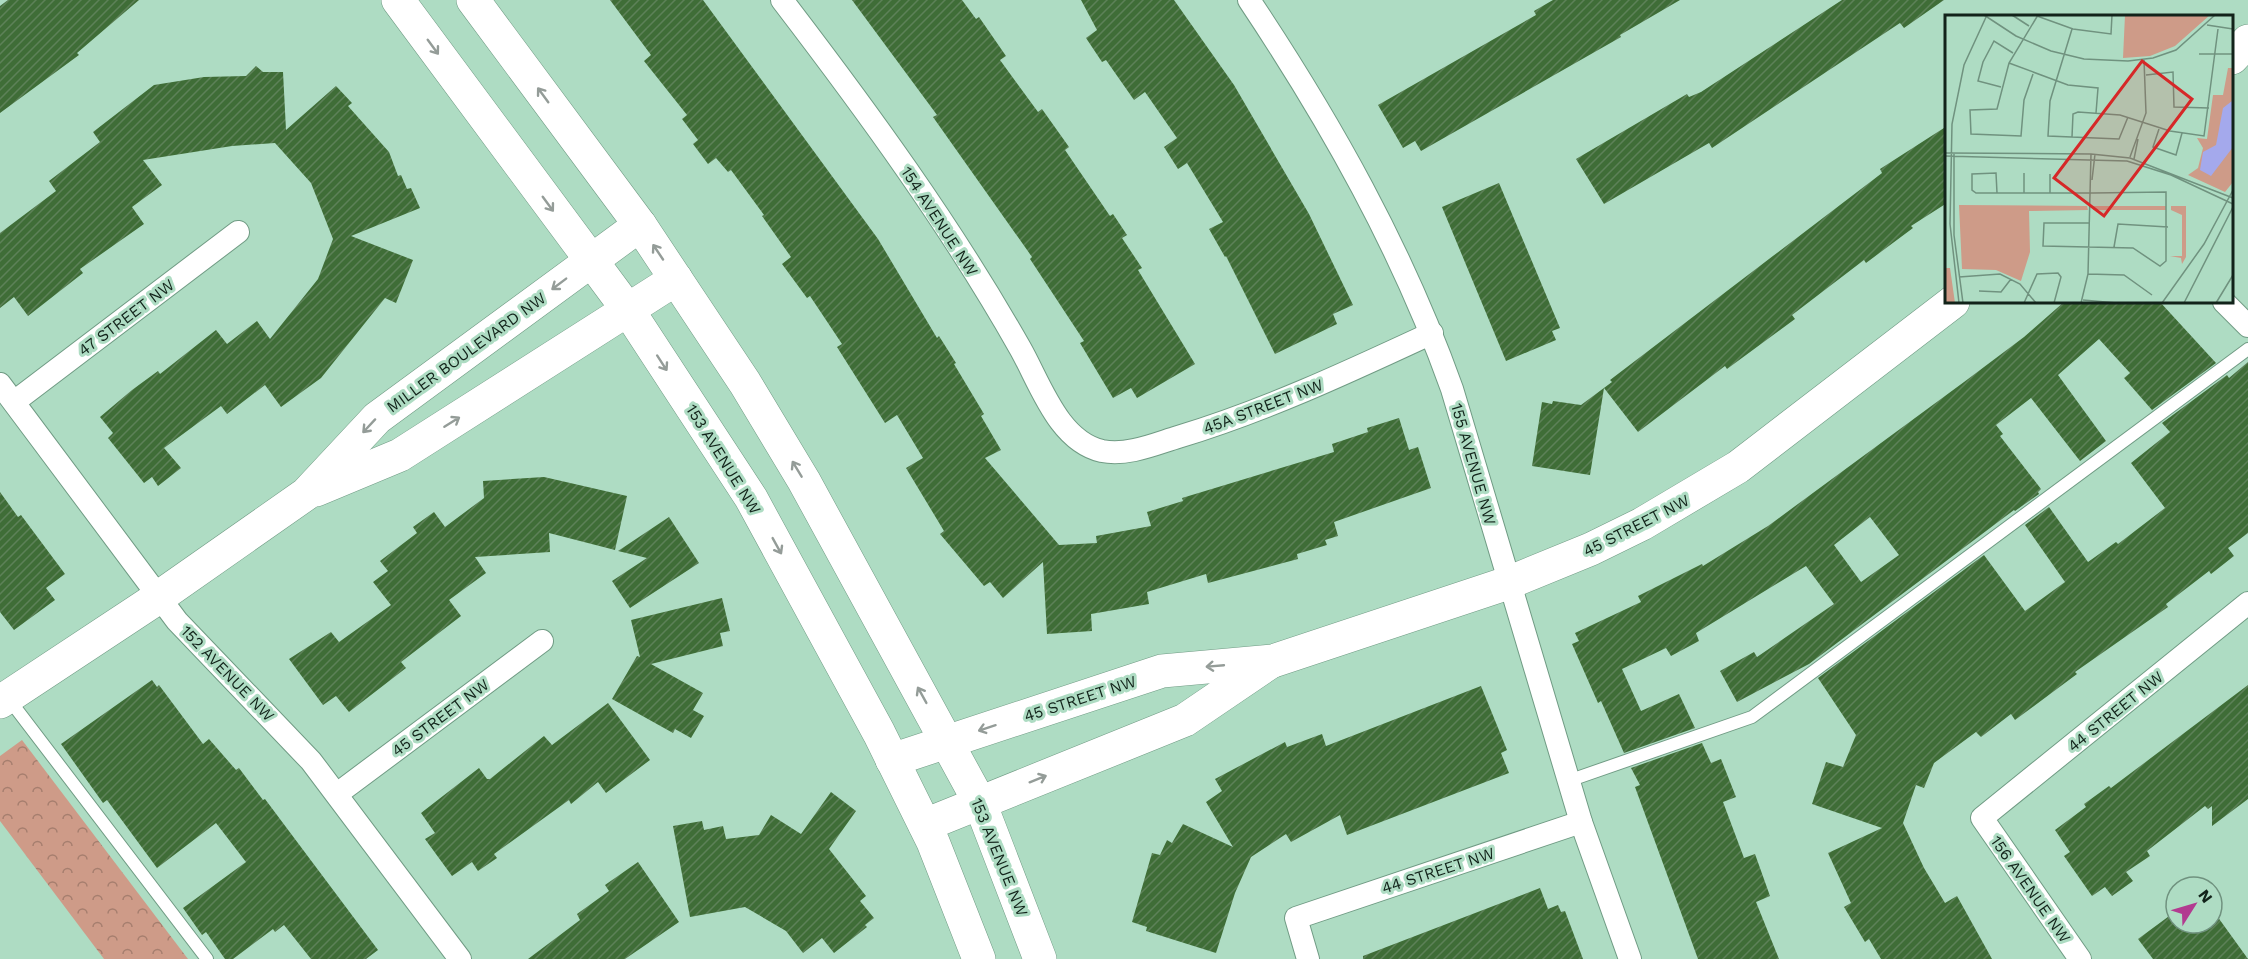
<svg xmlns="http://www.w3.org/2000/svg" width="2248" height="959" viewBox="0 0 2248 959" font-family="'Work Sans',sans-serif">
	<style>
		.park { fill: url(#park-crowns) }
		.building { fill: url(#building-hatch); fill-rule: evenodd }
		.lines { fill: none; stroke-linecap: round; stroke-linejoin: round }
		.lane-casing { stroke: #709b84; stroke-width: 14 }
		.street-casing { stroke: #709b84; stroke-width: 24 }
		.secondary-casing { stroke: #709b84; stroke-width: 34 }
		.lane { stroke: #fff; stroke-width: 12 }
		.street { stroke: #fff; stroke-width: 22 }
		.secondary { stroke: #fff; stroke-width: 33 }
		.oneway { stroke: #949c98 }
		.labels { text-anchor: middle; stroke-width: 6; stroke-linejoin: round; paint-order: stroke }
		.street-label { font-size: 16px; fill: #12231a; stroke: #aedcc3 }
		.inset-road { fill: none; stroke: #70927f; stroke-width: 1.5 }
		.view { fill: #d62828; fill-opacity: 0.15; stroke: #d62828; stroke-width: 3 }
		.inset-edge { fill: none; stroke: #12231a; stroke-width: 3 }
	</style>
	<defs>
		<pattern id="park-crowns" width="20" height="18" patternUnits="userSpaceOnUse" patternTransform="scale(1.5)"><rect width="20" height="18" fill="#ce9b88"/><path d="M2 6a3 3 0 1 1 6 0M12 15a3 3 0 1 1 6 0" fill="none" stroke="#a67e6e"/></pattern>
		<pattern id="building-hatch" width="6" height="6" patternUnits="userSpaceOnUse" patternTransform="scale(1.5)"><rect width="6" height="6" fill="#3f6d37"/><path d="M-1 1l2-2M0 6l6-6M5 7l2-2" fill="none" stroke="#5d8158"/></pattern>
	</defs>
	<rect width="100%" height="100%" fill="#aedcc3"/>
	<path class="park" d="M22,740L188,959H104L0,821V756Z"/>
	<g class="building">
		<path d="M8,0H139L77,53L79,55L0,113V6Z"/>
		<path d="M610,0H703L878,239L937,338L939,336L956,363L954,364L984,414L981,416L1001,450L985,458L1059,545L1097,543L1096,536L1151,526L1147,512L1183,501L1182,498L1334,452L1332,444L1368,432L1367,428L1399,418L1409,450L1418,447L1431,488L1334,522L1338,536L1325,540L1327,545L1297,554L1298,559L1208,583L1206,574L1147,592L1149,604L1091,614L1092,631L1047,634L1043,562L1003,598L990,582L984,586L940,534L944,531L906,468L923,458L897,415L885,423L837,347L842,344L810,296L807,298L782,264L791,257L762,216L764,215L731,170L728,172L716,158L708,164L693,144L698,140L682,119L687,115L644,61L651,55Z"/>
		<path d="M852,0H962L976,19L979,17L1006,56L1000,60L1038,112L1042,109L1069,147L1065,150L1110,216L1113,214L1127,235L1122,238L1142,268L1138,270L1195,364L1137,398L1131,388L1113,398L1080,343L1084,341L1030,259L1032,257L933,117L937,115Z"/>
		<path d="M1081,0H1174L1234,85L1309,214L1353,305L1333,314L1337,324L1275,354L1226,256L1225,257L1209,229L1223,222L1187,163L1178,169L1164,147L1177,138L1145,92L1134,100L1106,60L1102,62L1086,38L1097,30Z"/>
		<path d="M1553,0H1680L1620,35L1621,37L1421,151L1415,141L1403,148L1378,105L1536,15L1534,11Z"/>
		<path d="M1842,0H1944L1904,28L1900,23L1712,148L1709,143L1604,204L1576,159L1687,94L1689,97L1701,92Z"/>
		<path d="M256,66L263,72H283L286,130L336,86L352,103L348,106L389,152L398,176L401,175L407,189L411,188L420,208L351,236L413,260L396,303L385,298L321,378L281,407L265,385L227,414L221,406L164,448L181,468L158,486L152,477L144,483L108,438L113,433L100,417L132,390L158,371L160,374L216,330L227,344L257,321L270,339L318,279L333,239L311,183L275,143L232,146L143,160L162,185L132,207L144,224L80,269L83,273L28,316L14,297L0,308V233L56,191L49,181L100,142L93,132L154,85L204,77L246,76Z"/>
		<path d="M1947,126V203L1911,226L1913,228L1866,263L1864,260L1792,315L1795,319L1727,369L1725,366L1638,432L1604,388L1590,475L1532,466L1542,402L1552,404L1553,401L1581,405L1612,382L1610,380L1882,173L1880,169Z"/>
		<path d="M1499,183L1560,328L1552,331L1556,340L1506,361L1442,207Z"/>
		<path d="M2064,302H2160L2216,363L2152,410L2124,378L2130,373L2099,339L2058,375L2106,441L2080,461L2031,398L1996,425L2003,434L2000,436L2041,489L2038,492L2039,494L2015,511L2014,510L1809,664L1737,702L1720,671L1754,652L1757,657L1834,604L1806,566L1696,633L1699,641L1671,656L1666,648L1622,669L1641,711L1679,694L1695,728L1624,753L1601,701L1598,703L1572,644L1579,641L1575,633L1641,602L1638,596L1702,564L1703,566L1768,526L1964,382L2024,337ZM1870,517L1899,555L1861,582L1834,545Z"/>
		<path d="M2248,362V533L2228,548L2234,556L2211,574L2209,571L2166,604L2168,607L2075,672L2077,674L2015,720L2011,714L1981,737L1976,732L1934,763L1924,788L1916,785L1903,823L1924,868L1945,903L1957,896L1992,959H1881L1869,939L1865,942L1844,907L1851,903L1828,853L1882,828L1812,804L1826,762L1843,767L1856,735L1818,678L1984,555L2025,611L2065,582L2025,525L2049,507L2088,562L2116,542L2118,544L2165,508L2131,463L2170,432L2162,423L2227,375L2229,378Z"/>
		<path d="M544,477L627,496L615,550L549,533L550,552L475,557L486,573L449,600L461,616L401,662L406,668L349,712L336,696L323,705L289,659L331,632L339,642L391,605L373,582L388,571L380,561L417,533L413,527L434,512L445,527L484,498L483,481Z"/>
		<path d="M0,492L18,517L21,515L65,574L46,588L55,600L14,630L0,612Z"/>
		<path d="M669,517L699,563L630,608L612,581L647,558L618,551Z"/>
		<path d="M722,598L730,631L720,633L723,646L651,664L703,693L693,710L704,716L691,738L675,729L673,733L612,699L637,656L640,657L631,620Z"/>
		<path d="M152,680L157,687L159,685L203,744L209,739L236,770L239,768L263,800L265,799L378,950L366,959H311L284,925L275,932L273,929L233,959H225L206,932L202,935L183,908L246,862L216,823L157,868L107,800L103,803L61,744Z"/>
		<path d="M2248,685V799L2212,826V806L2208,809L2205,806L2147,851L2150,856L2126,872L2133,881L2112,896L2105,887L2092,896L2064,856L2070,852L2055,830L2086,807L2084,804L2109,786L2111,788Z"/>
		<path d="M1481,686L1507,750L1501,753L1509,773L1347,835L1340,815L1291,842L1286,834L1251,857L1235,893L1216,953L1146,931L1147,927L1132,922L1152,853L1160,855L1167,840L1172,843L1183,824L1233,847L1206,802L1222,791L1215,779L1285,742L1287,747L1322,734L1326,746Z"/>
		<path d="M608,703L650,760L606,793L598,782L571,804L569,800L494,854L497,858L478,871L472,862L452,876L425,839L435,833L421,813L479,768L487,779H490L544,736L552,745Z"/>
		<path d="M1702,743L1711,763L1721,759L1736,797L1723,802L1744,858L1755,854L1770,896L1756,902L1779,959H1698L1635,787L1640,785L1631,768Z"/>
		<path d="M831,792L856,811L829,849L866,896L860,901L874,918L865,925L867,927L834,953L822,938L803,953L786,931L745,907L690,917L673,826L702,821L704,830L723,826L726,839L759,835L771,815L801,834Z"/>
		<path d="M638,862L679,922L625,959H528L580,920L577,914L609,891L605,885Z"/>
		<path d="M1540,888L1548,909L1558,905L1561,912L1565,911L1583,959H1363V956Z"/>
		<path d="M2212,909L2248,959H2153L2138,939L2176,911V923H2212Z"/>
	</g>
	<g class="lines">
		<g class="lane-casing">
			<g id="lane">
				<path d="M8,698L207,959"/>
				<path d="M1568,781L1752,717L2248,349"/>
			</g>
		</g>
		<g class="street-casing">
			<g id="street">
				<path d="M782,0C867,111 951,226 1020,348C1040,383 1058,441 1102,451C1128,456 1155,444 1178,437C1267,410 1348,372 1432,333"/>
				<path d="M1249,0C1331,123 1402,249 1452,389L1581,822L1630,959"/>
				<path d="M2224,302L2248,326"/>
				<path d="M0,384L177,621L311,761L460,959"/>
				<path d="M14,402L238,232"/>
				<path d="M337,794L542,641"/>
				<path d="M1308,959L1296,918L1581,822"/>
				<path d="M2080,959L1982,818L2248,603"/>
			</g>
		</g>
		<g class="secondary-casing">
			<g id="secondary">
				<path d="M398,0L628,310L751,498L879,733L933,842L979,959"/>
				<path d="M473,0L640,225L745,383L804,481L980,803L1040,959"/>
				<path d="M2232,58L2248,41"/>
				<path d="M316,490L400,455L676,279"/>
				<path d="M0,702L159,597L306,494L377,418L640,225"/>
				<path d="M892,760L1162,671L1273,661L1508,583L1591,549L1642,524L1738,467L1953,302"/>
				<path d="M925,825L1185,720L1269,663"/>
			</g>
		</g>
		<use href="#lane" class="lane"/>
		<use href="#street" class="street"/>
		<use href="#secondary" class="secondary"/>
	</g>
	<defs><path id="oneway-shaft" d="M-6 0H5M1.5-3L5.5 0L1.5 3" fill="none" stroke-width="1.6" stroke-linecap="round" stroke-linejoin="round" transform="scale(1.5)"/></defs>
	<g class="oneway">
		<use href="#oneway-shaft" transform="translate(433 47) rotate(54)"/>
		<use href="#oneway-shaft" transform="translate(543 95) rotate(-126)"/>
		<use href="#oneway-shaft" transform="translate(548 204) rotate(54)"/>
		<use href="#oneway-shaft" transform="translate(658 252) rotate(-124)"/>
		<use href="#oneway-shaft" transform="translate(559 284) rotate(143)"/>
		<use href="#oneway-shaft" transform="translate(662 363) rotate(57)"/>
		<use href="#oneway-shaft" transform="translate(452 422) rotate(-32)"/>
		<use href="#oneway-shaft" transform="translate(369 426) rotate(133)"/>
		<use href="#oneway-shaft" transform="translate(797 469) rotate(-121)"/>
		<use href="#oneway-shaft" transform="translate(777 546) rotate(61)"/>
		<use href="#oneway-shaft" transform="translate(1215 666) rotate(175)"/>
		<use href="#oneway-shaft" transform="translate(922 695) rotate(-119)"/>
		<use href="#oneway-shaft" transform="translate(987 728) rotate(162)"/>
		<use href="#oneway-shaft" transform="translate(1038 779) rotate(-22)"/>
	</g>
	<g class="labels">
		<g class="street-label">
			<text transform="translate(940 221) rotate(57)" y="6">154 AVENUE NW</text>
			<text transform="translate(126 317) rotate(-37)" y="6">47 STREET NW</text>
			<text transform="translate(466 352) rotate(-36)" y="6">MILLER BOULEVARD NW</text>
			<text transform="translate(1263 406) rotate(-21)" y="6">45A STREET NW</text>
			<text transform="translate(724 459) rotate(58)" y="6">153 AVENUE NW</text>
			<text transform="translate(1474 464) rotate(74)" y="6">155 AVENUE NW</text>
			<text transform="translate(1636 525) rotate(-27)" y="6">45 STREET NW</text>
			<text transform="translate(228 673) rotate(46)" y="6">152 AVENUE NW</text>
			<text transform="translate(1080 698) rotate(-18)" y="6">45 STREET NW</text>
			<text transform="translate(2115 711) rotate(-39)" y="6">44 STREET NW</text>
			<text transform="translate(440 717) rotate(-37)" y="6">45 STREET NW</text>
			<text transform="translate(1000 857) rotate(68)" y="6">153 AVENUE NW</text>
			<text transform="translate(1438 870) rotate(-18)" y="6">44 STREET NW</text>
			<text transform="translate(2031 889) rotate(55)" y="6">156 AVENUE NW</text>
		</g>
	</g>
	<g transform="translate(1945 15)">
		<rect width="288" height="288" fill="#aedcc3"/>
		<path d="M180,0H265L230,31L205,41L178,43ZM283,53H288V167L280,177L243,160L253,153L258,133L252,123L262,124L268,80H278ZM14,190L142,191L143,195L84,196L85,237L76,266L51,255L17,254ZM148,191H221V195H148ZM226,191H241V242L237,249L236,243L225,241H237V200L226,195ZM0,253H5L10,288H0Z" fill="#ce9b88"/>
		<path d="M288,74V132L266,161L255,155L258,137L271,130L278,93L287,86Z" fill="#a4a9ec"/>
		<path class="inset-road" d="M39,0L71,21L106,36L139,44L183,46L208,43L231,35L270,0M67,0L84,11M92,1L128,14L166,19L167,0M262,10L288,14M127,14L105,86L103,121L174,124L183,102M254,39H288M64,48L123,70L153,73L151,98M88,59L79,85L76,121L26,119L25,95L52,94L64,48L93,0M201,60L228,57L229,92L264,93M56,72L33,66L38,47L49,26L68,38M214,114L208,132L231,140L237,118M127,122L128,99L133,97L175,100L225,116L259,121L273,14M0,138L146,139L185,143L288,183M9,139V220L18,288M0,141L182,146L226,160L288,189M185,142L201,98L199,45M189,144L193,124M79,158V178M147,165L150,139M52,178L51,158L27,159V175L31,178H148L221,177V246L215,251L188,233L98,231L99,208H145M105,178V159M169,232L173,209L223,212M143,259L179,260L207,280M14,262L55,259L75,269L91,288M34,276L56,277L66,264M138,285L172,288M14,288L5,209L7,109L19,50L42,0M79,288L92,259L113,258L116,262L109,288M136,288L143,259L146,139M217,288L259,229L288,175M239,288L288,192M271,288L288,260"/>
		<path class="view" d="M197,46L247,84L159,201L109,163Z"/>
		<rect width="288" height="288" class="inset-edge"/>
	</g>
	<g transform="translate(2194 905) rotate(53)"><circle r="28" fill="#aedcc3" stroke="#70927f" stroke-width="1.5"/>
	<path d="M0-4.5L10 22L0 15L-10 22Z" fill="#b23b90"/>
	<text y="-9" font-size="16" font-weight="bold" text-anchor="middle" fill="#12231a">N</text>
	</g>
</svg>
